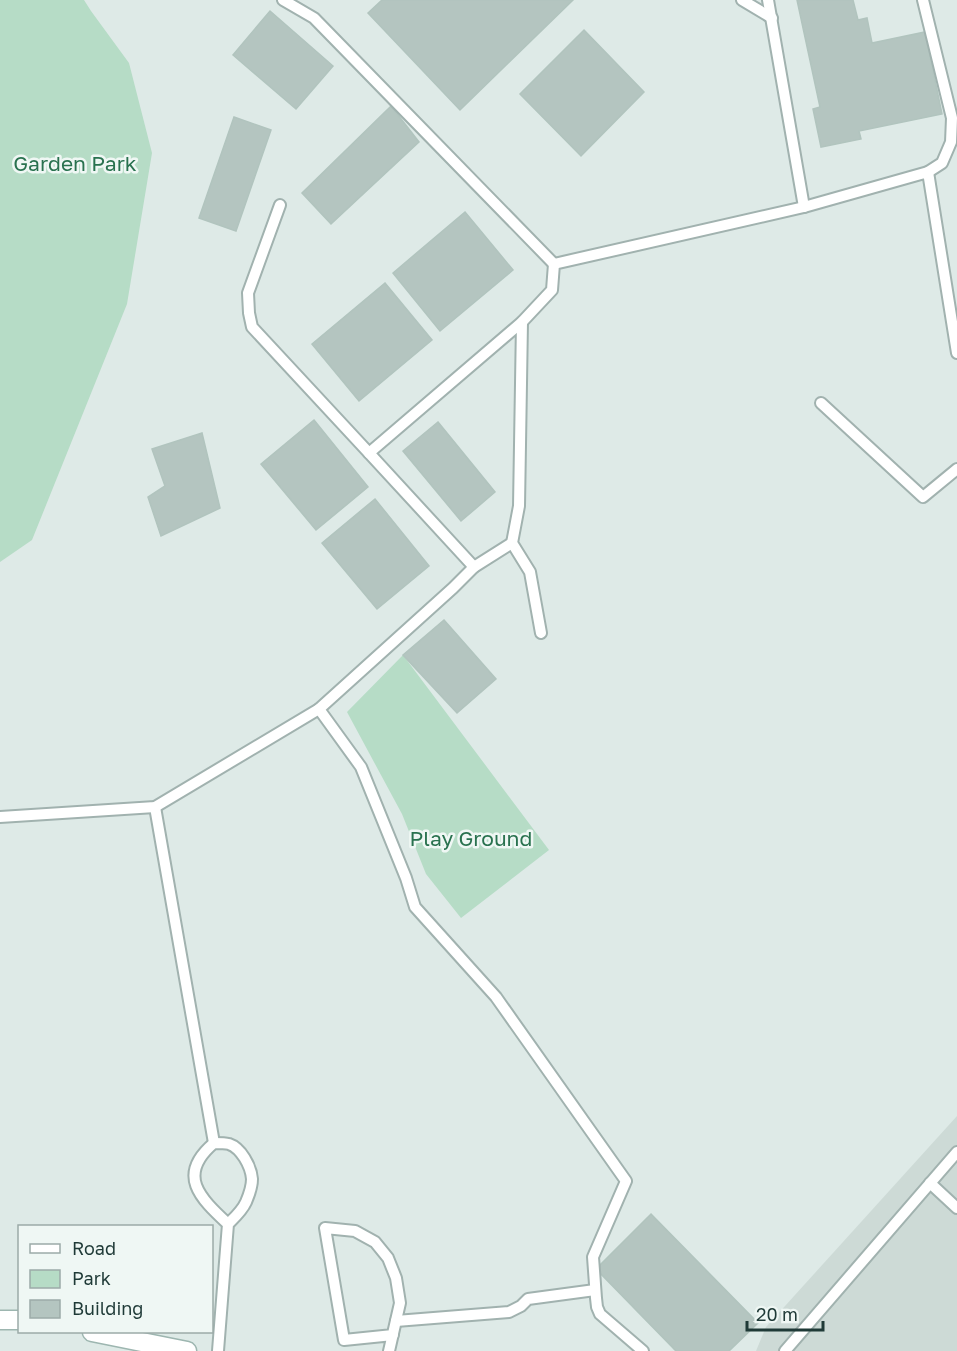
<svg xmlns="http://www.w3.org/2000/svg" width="957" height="1351" viewBox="0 0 957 1351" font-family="'Golos Text',sans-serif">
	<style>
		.built { fill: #cddad6 }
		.green { fill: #b6dcc6 }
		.building { fill: #b4c5c0; stroke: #b1c4be; stroke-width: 1.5 }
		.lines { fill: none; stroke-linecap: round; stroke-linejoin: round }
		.lane-casing { stroke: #a1b2af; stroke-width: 14 }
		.secondary-casing { stroke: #9db6b0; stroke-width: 21 }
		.lane { stroke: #fff; stroke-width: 10 }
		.secondary { stroke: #fff; stroke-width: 18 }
		.labels { text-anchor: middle; stroke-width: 5; stroke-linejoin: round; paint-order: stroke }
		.park-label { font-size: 21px; fill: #29724f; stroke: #eff7f4 }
	</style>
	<rect width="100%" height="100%" fill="#deeae7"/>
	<path class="built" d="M957,1116V1351H756L766,1327Z"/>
	<g class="green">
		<path d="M0,0H84L91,11L129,63L152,153L127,304L32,540L0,562Z"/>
		<path d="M403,655L549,850L461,918L426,874L402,814L347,712Z"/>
	</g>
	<g class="building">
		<path d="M382,0H573L460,110L368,13Z"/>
		<path d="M797,0H853L858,20L867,18L872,43L925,32L942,114L859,131L861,139L821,147L813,109L820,107Z"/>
		<path d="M270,11L333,66L296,109L233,55Z"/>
		<path d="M584,30L644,92L581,156L520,94Z"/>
		<path d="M391,106L419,142L331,224L302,193Z"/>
		<path d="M234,117L271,130L236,231L199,218Z"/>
		<path d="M465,212L513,270L440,331L393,273Z"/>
		<path d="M385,283L432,340L359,401L312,344Z"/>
		<path d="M314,420L368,487L316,530L261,464Z"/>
		<path d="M438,422L495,492L461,521L403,451Z"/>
		<path d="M202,433L220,508L161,536L148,497L165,486L152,449Z"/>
		<path d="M375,499L429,566L377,609L322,543Z"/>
		<path d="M444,620L496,679L457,713L403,655Z"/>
		<path d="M651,1214L758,1323L729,1351H676L596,1269Z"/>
	</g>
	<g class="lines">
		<g class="lane-casing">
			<g id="lane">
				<path d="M283,0L314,18L554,264"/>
				<path d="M742,0L772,18"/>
				<path d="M768,0L804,207"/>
				<path d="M923,0L952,118L951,142L942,163L928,172"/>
				<path d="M280,205L248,293L249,313L252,327L369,453"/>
				<path d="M522,322L519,506L512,543L530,572L541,633"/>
				<path d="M821,403L923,497L957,469"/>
				<path d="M474,567L512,543"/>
				<path d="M155,807L214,1143"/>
				<path d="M0,817L155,807L319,709"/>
				<path d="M930,1183L957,1208"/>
				<path d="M396,1321L509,1312L521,1306L528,1299L595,1290"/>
				<path d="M218,1351L228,1224C234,1218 242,1211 246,1202C249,1195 252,1186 252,1179C251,1166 241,1148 229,1144C225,1143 218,1143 214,1143C176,1175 200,1198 228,1224"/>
				<path d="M389,1351L400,1303L396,1278L388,1258L375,1242L355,1231L325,1228L344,1340L393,1335"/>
				<path d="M643,1351L600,1314L597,1307L596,1298L593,1257L626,1181L496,997L415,907L406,878L361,767L319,709L453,588L474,567L369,453L522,322L552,290L554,264L804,207L928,172L957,353"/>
				<path d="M785,1351L957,1152"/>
			</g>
		</g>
		<g class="secondary-casing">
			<g id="secondary">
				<path d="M0,1320H20"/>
				<path d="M92,1332L187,1351"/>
			</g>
		</g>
		<use href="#lane" class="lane"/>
		<use href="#secondary" class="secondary"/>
	</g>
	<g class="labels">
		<g class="park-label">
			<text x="75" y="171">Garden Park</text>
			<text x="471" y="846">Play Ground</text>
		</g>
	</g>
	<rect x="18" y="1225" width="195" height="108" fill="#eff7f4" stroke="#9caba8" stroke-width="1.5"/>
	<rect x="30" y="1244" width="30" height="9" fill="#ffffff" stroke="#9caba8" stroke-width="1.5"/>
	<text x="72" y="1255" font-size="18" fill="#1f3a37">Road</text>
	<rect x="30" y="1270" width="30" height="18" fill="#b6dcc6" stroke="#9caba8" stroke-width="1.5"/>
	<text x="72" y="1285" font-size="18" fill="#1f3a37">Park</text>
	<rect x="30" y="1300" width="30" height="18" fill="#b4c5c0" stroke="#9caba8" stroke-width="1.5"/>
	<text x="72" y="1315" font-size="18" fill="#1f3a37">Building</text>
	<path d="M747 1321v9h76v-9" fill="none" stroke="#1f3a37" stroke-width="3"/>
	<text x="756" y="1321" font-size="18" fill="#1f3a37" stroke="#eff7f4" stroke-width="4.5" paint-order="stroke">20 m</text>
</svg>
